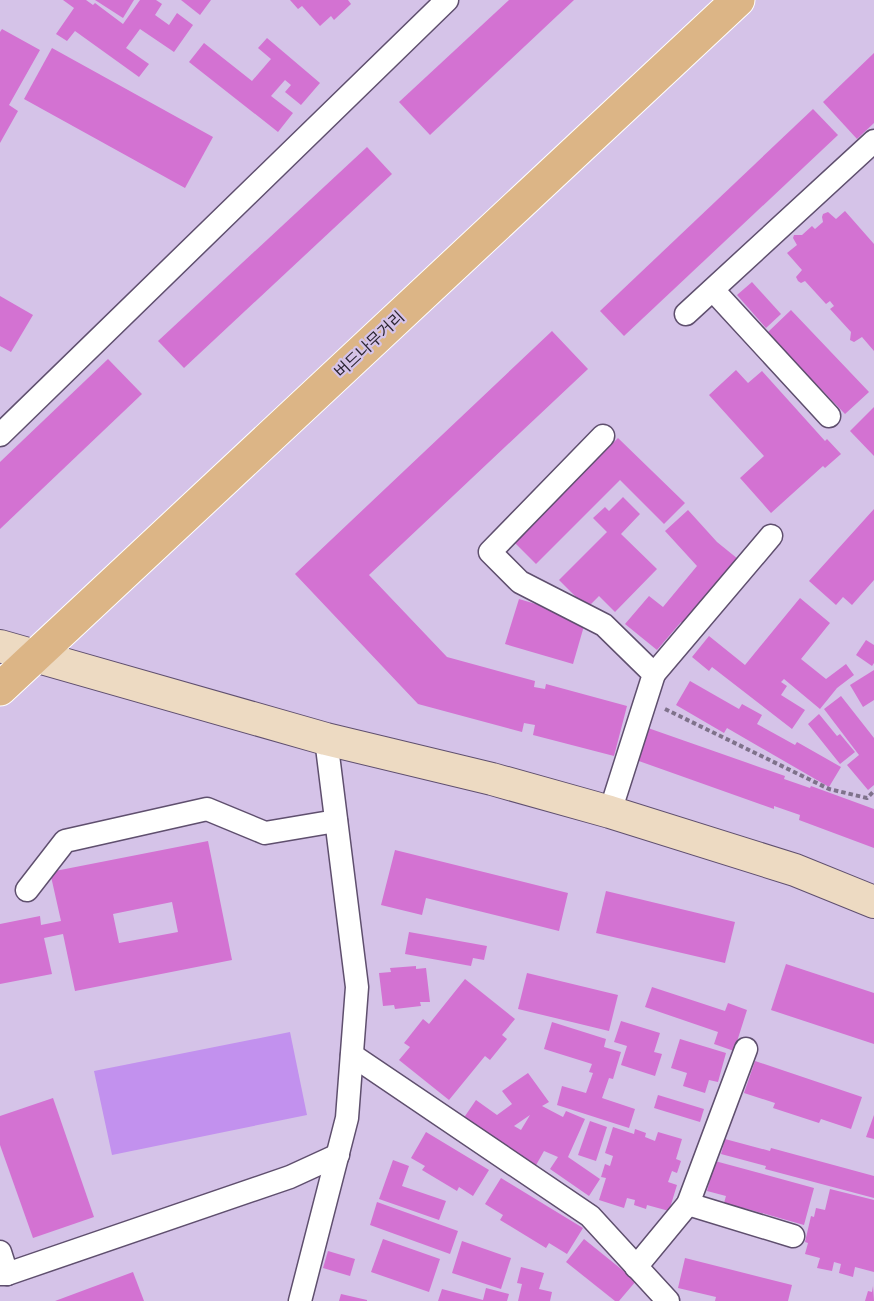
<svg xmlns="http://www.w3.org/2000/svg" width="874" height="1301" viewBox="0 0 874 1301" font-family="'DM Sans','Noto Sans KR',sans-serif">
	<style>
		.green { fill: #c291ee }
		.building { fill: #d372d2; fill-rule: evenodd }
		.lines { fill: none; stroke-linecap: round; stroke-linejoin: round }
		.street-casing { stroke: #5f4f6e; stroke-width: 25 }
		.secondary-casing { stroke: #5f4f6e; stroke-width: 34 }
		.primary-casing { stroke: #fff; stroke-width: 35 }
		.path { stroke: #7f728b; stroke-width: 4; stroke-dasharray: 4.5 3; stroke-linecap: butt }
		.street { stroke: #fff; stroke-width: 22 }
		.secondary { stroke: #eddac2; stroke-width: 32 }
		.primary { stroke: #dcb586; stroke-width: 33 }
		.labels { text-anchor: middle; stroke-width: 4.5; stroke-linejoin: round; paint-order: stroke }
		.street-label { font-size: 16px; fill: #2c2532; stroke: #d5c3e8 }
	</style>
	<rect width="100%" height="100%" fill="#d5c3e8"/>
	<path class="green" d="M290,1032L307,1115L112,1155L94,1071Z"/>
	<g class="building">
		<path d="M63,0H86L93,5L95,3L123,24L140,0H156L162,4L155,15L169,25L177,13L193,25L174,52L140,29L126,48L149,64L139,77L75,31L67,41L56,34L74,8Z"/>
		<path d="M95,0H134L123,18Z"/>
		<path d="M181,0H211L200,15Z"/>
		<path d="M290,0H348L351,4L334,20L331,16L320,26L302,6L298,9Z"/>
		<path d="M509,0H574L430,135L399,102Z"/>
		<path d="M2,29L40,50L9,105L18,111L0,143V32Z"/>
		<path d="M267,38L320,83L301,105L285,92L291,85L285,80L271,96L293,113L278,132L189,62L204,43L252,81L271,59L258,48Z"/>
		<path d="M52,48L213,137L185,188L24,99Z"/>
		<path d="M874,53V123L857,139L823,102Z"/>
		<path d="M813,109L838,135L624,336L600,311Z"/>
		<path d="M367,147L392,174L184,368L158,341Z"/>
		<path d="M845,211L874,244V351L862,337L854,342L850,340L851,332L830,309L834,306L830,301L826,304L805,281L801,283L798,281L796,277L802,270L787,253L797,245L793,238L794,235H802L812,226L815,229L823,222L822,217L823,214L828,212L836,219Z"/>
		<path d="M752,282L781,314L766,328L737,295Z"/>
		<path d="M0,296L33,315L11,352L0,346Z"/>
		<path d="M791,310L869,392L845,414L816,384L812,387L793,366L796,363L768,332Z"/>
		<path d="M552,331L588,369L369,575L447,657L535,681L534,687L545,689L546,684L627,706L614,756L533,735L535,725L524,723L522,732L418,704L295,574Z"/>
		<path d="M108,359L142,394L0,529V462Z"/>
		<path d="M736,370L748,383L762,371L825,441L827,439L841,454L825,468L823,466L771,513L740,478L764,456L709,395Z"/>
		<path d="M874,407V456L850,431Z"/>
		<path d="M618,438L685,503L664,524L620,480L536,564L514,542Z"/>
		<path d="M623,497L640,514L621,534L657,569L615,612L599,596L587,608L559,580L607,532L593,518L605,507L609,511Z"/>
		<path d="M874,509V580L852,605L843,597L836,605L809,581Z"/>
		<path d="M688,510L717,542L738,559L683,624L681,622L657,650L625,624L649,596L663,607L697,566L665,531Z"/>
		<path d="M800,598L830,623L801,659L826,679L846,664L854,675L837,688L820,709L784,679L781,682L787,686L781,695L805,710L792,729L712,667L709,671L692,657L709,636L745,665Z"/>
		<path d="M519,599L586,619L573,664L505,644Z"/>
		<path d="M866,640L874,645V663L872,666L856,655Z"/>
		<path d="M874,670V700L863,707L850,685Z"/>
		<path d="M690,681L739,709L742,704L762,715L757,724L795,745L797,742L841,767L829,787L727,728L724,733L676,705Z"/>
		<path d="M841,696L874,738V785L868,790L847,765L859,755L824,709Z"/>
		<path d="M819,714L837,736L840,734L855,752L840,764L808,724Z"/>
		<path d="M648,728L785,776L784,779L810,788L811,786L874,809V848L799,820L800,815L774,806V809L636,760Z"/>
		<path d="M208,841L232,960L75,991L63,934L44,938L52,974L0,984V924L40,916L41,925L61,921L50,872ZM172,902L178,932L119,943L113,914Z"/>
		<path d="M395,850L568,893L559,931L426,898L422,915L381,905Z"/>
		<path d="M606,891L735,922L725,963L596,933Z"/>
		<path d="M409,932L487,946L484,960L473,958L471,966L405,954Z"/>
		<path d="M786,964L874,993V1044L771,1010Z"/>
		<path d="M416,966V969L426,968L430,1002H420L421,1006L395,1009L394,1005L383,1006L379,973L391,972L390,968Z"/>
		<path d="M527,973L618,995L609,1031L518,1009Z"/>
		<path d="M465,979L515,1019L502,1035L507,1039L490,1060L485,1056L449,1100L399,1060L410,1047L404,1043L423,1019L429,1024Z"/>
		<path d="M652,987L725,1011L728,1003L747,1010L734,1051L714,1044L718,1032L645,1007Z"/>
		<path d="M621,1021L660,1033L654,1052L662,1054L655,1076L621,1065L627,1046L614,1042Z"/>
		<path d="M552,1022L606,1039L604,1047L621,1052L613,1079L609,1078L602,1098L635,1109L629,1128L557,1105L562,1086L586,1093L593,1073L589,1072L592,1064L544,1049Z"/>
		<path d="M680,1039L726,1053L718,1082L709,1080L705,1093L683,1086L687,1073L671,1068Z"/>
		<path d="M755,1061L862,1097L851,1129L821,1119L819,1123L773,1108L775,1103L744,1093Z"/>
		<path d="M528,1073L549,1102L542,1106L563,1117L566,1111L585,1119L568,1157L600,1179L589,1196L550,1169L558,1157L544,1151L535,1167L463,1119L476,1100L497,1115L512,1104L502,1091ZM530,1115L521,1130L514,1126Z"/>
		<path d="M658,1095L704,1109L700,1122L654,1108Z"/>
		<path d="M53,1098L94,1217L33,1238L0,1145V1116Z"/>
		<path d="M874,1115V1139L866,1137Z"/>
		<path d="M590,1121L607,1127L596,1161L578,1155Z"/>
		<path d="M613,1127L634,1134L635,1129L646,1133L645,1137L655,1141L658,1132L682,1139L676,1159L681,1161L677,1173L672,1171L668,1182L677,1185L669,1211L647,1205L646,1209L634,1205L635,1200L627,1198L624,1208L599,1200L606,1178L601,1177L605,1164L610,1166L613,1156L605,1153Z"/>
		<path d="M426,1132L489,1170L473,1196L459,1187L457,1191L422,1170L425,1166L411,1158Z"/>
		<path d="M725,1139L770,1151L771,1148L874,1176V1198L765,1169L766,1166L721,1154Z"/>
		<path d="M393,1160L409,1166L402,1186L446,1201L439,1220L379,1199Z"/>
		<path d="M715,1161L814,1188L804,1225L744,1208L742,1216L722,1210L726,1196L707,1191Z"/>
		<path d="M501,1178L583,1228L567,1254L549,1243L546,1248L500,1220L503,1215L485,1204Z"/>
		<path d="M830,1189L874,1200V1272L855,1267L853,1277L839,1273L841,1264L834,1262L832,1271L817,1268L820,1258L805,1254L808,1243L805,1242L811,1216L814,1217L816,1208L825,1210Z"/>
		<path d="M377,1202L458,1231L450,1254L370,1225Z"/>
		<path d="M383,1239L440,1259L429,1292L371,1272Z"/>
		<path d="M584,1239L636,1281L619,1301H615L566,1262Z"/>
		<path d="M462,1241L511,1258L501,1289L452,1273Z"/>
		<path d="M328,1251L355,1259L350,1276L323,1268Z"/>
		<path d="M685,1258L792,1285L788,1301H715L716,1297L678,1288Z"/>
		<path d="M521,1267L544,1273L539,1289L552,1292L550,1301H518L522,1284L517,1283Z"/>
		<path d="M133,1272L144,1301H55Z"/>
		<path d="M873,1286L874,1301H865L868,1291L872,1292Z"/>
		<path d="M486,1288L509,1294L507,1301H438L442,1289L483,1300Z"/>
		<path d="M341,1294L367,1300V1301H339Z"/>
	</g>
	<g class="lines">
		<g class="street-casing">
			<g id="street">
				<path d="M713,290L829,416"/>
				<path d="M686,314L874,141"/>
				<path d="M0,435L447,0"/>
				<path d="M603,436L490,552L520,582L604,625L654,674L610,812"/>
				<path d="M654,674L771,536"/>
				<path d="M27,890L65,841L207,809L265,833L336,821"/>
				<path d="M352,1055L590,1216L668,1301"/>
				<path d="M688,1204L793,1236"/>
				<path d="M0,1252L7,1274"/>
				<path d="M636,1267L688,1204L746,1049"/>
				<path d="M0,1274H7L290,1177L338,1155"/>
				<path d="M300,1301L347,1118L357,987L326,739"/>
			</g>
		</g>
		<g class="secondary-casing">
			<path id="secondary" d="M0,646L326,739L492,779L610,812L795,870L874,902"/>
		</g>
		<g class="primary-casing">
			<path id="primary" d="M0,689L738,0"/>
		</g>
		<path class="path" d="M665,709L829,789L867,798L874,791"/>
		<use href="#street" class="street"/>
		<use href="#secondary" class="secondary"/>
		<use href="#primary" class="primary"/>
	</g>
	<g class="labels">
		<g class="street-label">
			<text transform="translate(369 344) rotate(-43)" y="6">버드나무거리</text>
		</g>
	</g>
</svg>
